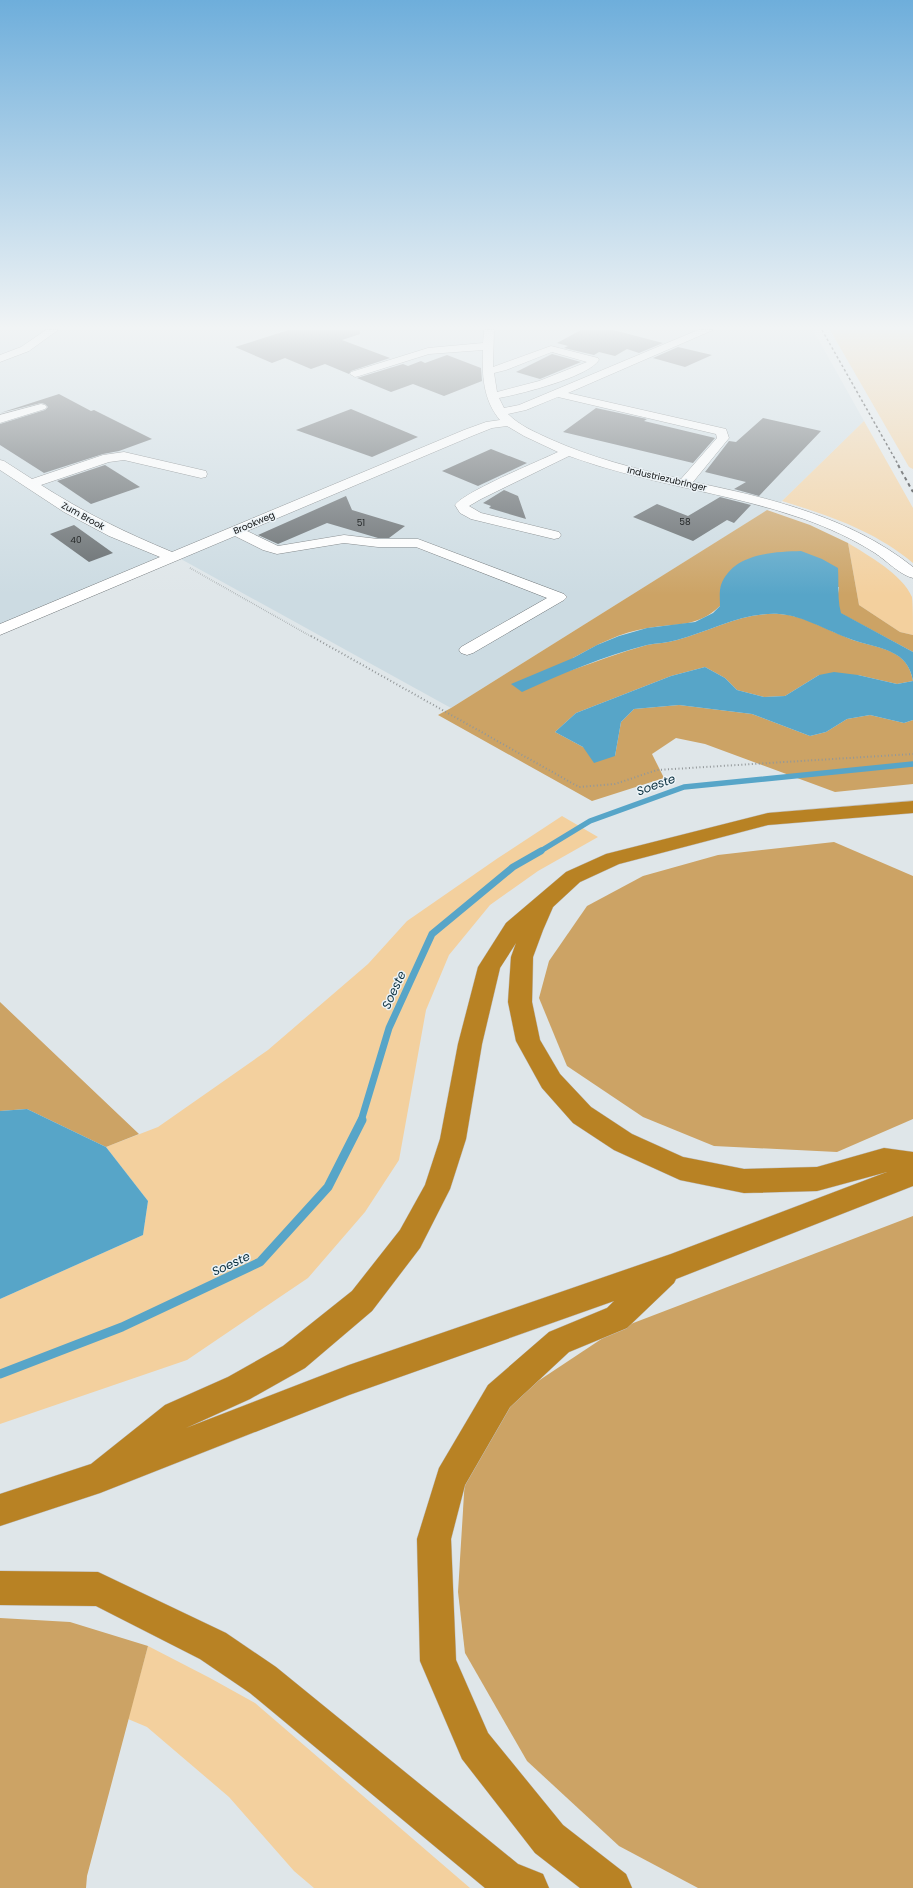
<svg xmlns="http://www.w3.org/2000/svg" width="913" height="1888" viewBox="0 0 913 1888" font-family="Poppins,sans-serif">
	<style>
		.built { fill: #ccdbe2 }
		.green { fill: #f3d09e }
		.forest { fill: #cca365 }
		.water { fill: #57a5c8 }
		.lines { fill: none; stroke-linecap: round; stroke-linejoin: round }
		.stream-far2 { stroke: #57a5c8; stroke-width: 5.5 }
		.stream-far1 { stroke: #57a5c8; stroke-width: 7 }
		.stream { stroke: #57a5c8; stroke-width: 9 }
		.building { fill: #63696c }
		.minor-casing { stroke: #707679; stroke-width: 1 }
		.highway-casing { stroke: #c1c1c2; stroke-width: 1 }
		.path-far1 { stroke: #929799; stroke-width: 1.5; stroke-dasharray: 0.5 1.5; stroke-linecap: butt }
		.path { stroke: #929799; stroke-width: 2; stroke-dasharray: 1 2.5; stroke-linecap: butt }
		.minor { fill: #fff; fill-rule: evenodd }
		.highway { fill: #b88224; fill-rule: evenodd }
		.rail-far1 { stroke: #252729; stroke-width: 1.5; stroke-dasharray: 2.5 2.5; stroke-linecap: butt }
		.rail { stroke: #252729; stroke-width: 2; stroke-dasharray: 3.5 3.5; stroke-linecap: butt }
		.labels { text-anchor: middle; stroke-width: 3; stroke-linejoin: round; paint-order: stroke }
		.far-street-label { font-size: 9px; fill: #101213; stroke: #ecf3f7 }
		.number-label { font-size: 9px; fill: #252829 }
		.water-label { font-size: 12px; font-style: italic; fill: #0c3140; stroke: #ecf3f7 }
	</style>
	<rect width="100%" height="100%" fill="#dfe6e9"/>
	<path class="built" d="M0,330H813L864,421L782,501L451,708L170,553L0,624Z"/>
	<g class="green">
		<path d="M830,330H913V469L909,467Z"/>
		<path d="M864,421L913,508V563C875,531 828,515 782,501Z"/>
		<path d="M848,543C869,556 902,574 912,597C913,605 913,625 913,635L900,632L859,605Z"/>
		<path d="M562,816L598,837L538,871L490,905L449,955L426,1010L399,1160L365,1212L308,1278L187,1360L0,1424V1299L143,1235L148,1201L106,1147L158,1127L268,1050L368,964L407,921L498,858Z"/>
		<path d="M148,1646L210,1678L255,1703L470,1888H314L294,1871L229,1797L147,1727L128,1719Z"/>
	</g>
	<g class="forest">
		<path d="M767,510L810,525L848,543L859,605L900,632L913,635V652L840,613L837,600L839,587L721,586L720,606C697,628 676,623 648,628C621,632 596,645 573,658L569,671C595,662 621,652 647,645C657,643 667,643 677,640C711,631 743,612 779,614C805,615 832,633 856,641C882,649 908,650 913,681L897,684L858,675H819L785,696L764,697L737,690L725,678L705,667L671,676L576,713L555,732L583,747L615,756L621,722L634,709L679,705L752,714L810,736L826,732L847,719L870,715L904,723L913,720V784L835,792L705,744L676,738L652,754L664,778L592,801L438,715L451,708Z"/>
		<path d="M834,842L913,876V1119L837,1152L714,1146L643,1117L567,1066L539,998L549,961L587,906L643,876L718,855Z"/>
		<path d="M0,1002L139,1134L106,1147L27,1109L0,1111Z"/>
		<path d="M913,1216V1888H698L619,1846L527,1761L465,1653L458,1592L465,1478L517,1395L615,1330Z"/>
		<path d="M0,1618L70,1622L148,1646L87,1876L86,1888H0Z"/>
	</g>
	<g class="water">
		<path d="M801,551L822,559L838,568C839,584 837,598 841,613L913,652V720L904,723L870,715L847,719L826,732L810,736L752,714L679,705L634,709L621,722L615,756L594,763L583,747L555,732L576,713L671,676L705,667L725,678L737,690L764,697L785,696L819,675L834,672L858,675L897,684L913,681C908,650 881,649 856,641C833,634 803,615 779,614C743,612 711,631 677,640C667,643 657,643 647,645C603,656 562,674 522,692L511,684L573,658L597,645L619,636L647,628L695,622L713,613L720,606C720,600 719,591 721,585C733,553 773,552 801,551Z"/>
		<path d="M27,1109L106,1147L148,1201L143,1235L0,1299V1111Z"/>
	</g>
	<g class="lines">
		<path class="stream-far2" d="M539,852L590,821L684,787L913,764"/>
		<path class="stream-far1" d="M361,1121L389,1028L432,934L513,867L541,851"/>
		<path class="stream" d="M0,1374L122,1327L260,1262L328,1187L362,1120"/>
	</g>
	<g class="building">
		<path d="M289,330H360V334L342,340L390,358L351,371L349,374L325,364L311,369L285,358L272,363L235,347Z"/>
		<path d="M581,330H613L663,343L639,353L627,349L615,356L599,352L594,355L564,348L568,346L557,343Z"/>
		<path d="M678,347L712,355L685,367L653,358Z"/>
		<path d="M552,354L581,362L540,379L516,372Z"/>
		<path d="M447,355L481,368L482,381L444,396L413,384L391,392L357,378L403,364L408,366L421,361L425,363Z"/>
		<path d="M59,394L91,411L94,410L152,439L119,451L103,454L44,473L0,445V424L45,410L48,407L45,404L41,403L0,413Z"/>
		<path d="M596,408L647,419L644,421L715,438L693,463L563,432Z"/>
		<path d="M351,409L418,437L372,457L296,430Z"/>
		<path d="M763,418L821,431L759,496L734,489L746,482L705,472L729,441L736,442Z"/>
		<path d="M491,449L527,463L478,486L442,471Z"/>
		<path d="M105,465L140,487L91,504L57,481Z"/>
		<path d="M504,490L518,496L526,519L489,508L491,506L483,503Z"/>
		<path d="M346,496L352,510L405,526L389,538H378L327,523L278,544L258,535Z"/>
		<path d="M720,497L751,505L734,523L727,520L693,541L633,517L657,504L688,516Z"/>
		<path d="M74,525L113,553L89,562L50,534Z"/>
	</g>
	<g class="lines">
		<g class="minor-casing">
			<g id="minor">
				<path d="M46,330H58L29,351L0,362V355L21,347Z"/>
				<path d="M484,330H494L493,367L551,346L598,358L599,360C588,377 521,394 499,398L504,408L519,405L698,330H713L568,393L726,429L729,438L693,482C770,498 850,517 913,567V578C900,575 887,561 875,553C853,539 829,528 804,519C727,492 645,484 569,456L481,499L469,506L481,513L559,532L561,535L559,538L554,539L471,519L460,513L455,505C464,492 539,461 558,452L524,436L507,426L492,428L472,436L247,531L278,546L344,535L378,539H418L564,594L567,597L564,600L473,653L467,655L461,653L459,650L461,647L547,598L416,547H378L344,543L277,554L263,550L235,536L0,635V624L160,557L109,536L64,512L0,470V460L4,461L32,479L103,455L124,452L206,471L207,474L206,477L201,478L124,460L109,462L41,485C85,513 124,532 172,552L464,430L486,422L500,420C483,400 482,375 483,350L429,354L359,376L355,377L350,374L351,372L428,348L483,343ZM552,352L587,362L539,381L497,392L494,373L506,370ZM558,397L716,434L717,438L681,479C636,469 592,458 550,439C535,432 520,426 508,414L526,410Z"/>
				<path d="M41,404L45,405L47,407L45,409L0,423V415Z"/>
			</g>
		</g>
		<g class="highway-casing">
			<g id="highway">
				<path d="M913,801V813L768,825L619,864L580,882L553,907L543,930L533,957L532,1002L540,1040L560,1074L591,1107L632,1134L683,1157L744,1169L817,1167L884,1148L913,1152V1186L676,1279L674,1283L627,1328L569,1352L510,1407L465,1485L451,1539L456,1660L488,1733L563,1825L626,1874L632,1888H580L535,1853L462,1759L420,1661L417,1539L439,1468L488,1385L549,1332L607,1308L614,1301L349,1395L100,1493L0,1526V1494L91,1464L165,1405L228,1377L283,1346L352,1291L400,1230L425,1185L440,1139L458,1044L478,967L506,923L566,872L606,854L768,813ZM516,943L511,957L508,1002L516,1041L542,1088L573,1123L614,1150L680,1180L744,1193L817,1191L887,1172L671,1254L349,1365L186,1428L250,1399L305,1368L372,1311L420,1248L450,1189L466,1139L482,1044L500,968Z"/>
				<path d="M0,1571L98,1572L226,1633L276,1667L518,1864L543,1874L549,1888H485L250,1693L200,1659L96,1606L0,1605Z"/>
			</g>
		</g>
		<path class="path-far1" d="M190,568L312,637"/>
		<path class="path" d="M311,636L579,787L615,784L657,770L913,754"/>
		<use href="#minor" class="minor"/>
		<use href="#highway" class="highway"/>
		<path class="rail-far1" d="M822,330L899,466"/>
		<path class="rail" d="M898,465L913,492"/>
	</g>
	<linearGradient id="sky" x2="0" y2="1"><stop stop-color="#6eaedb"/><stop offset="0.55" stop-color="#f1f4f5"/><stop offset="1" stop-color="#f1f4f5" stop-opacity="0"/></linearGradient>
	<rect width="913" height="595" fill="url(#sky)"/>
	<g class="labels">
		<g class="far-street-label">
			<text transform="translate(667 479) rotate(13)" y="3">Industriezubringer</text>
			<text transform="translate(83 516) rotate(29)" y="3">Zum Brook</text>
			<text transform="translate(254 523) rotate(-23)" y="3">Brookweg</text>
		</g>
		<g class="number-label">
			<text x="685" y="525">58</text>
			<text x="361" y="526">51</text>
			<text x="76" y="543">40</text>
		</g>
		<g class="water-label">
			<text transform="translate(656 785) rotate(-20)" y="4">Soeste</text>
			<text transform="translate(394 990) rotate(-65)" y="4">Soeste</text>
			<text transform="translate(231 1264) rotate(-25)" y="4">Soeste</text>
		</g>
	</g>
</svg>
